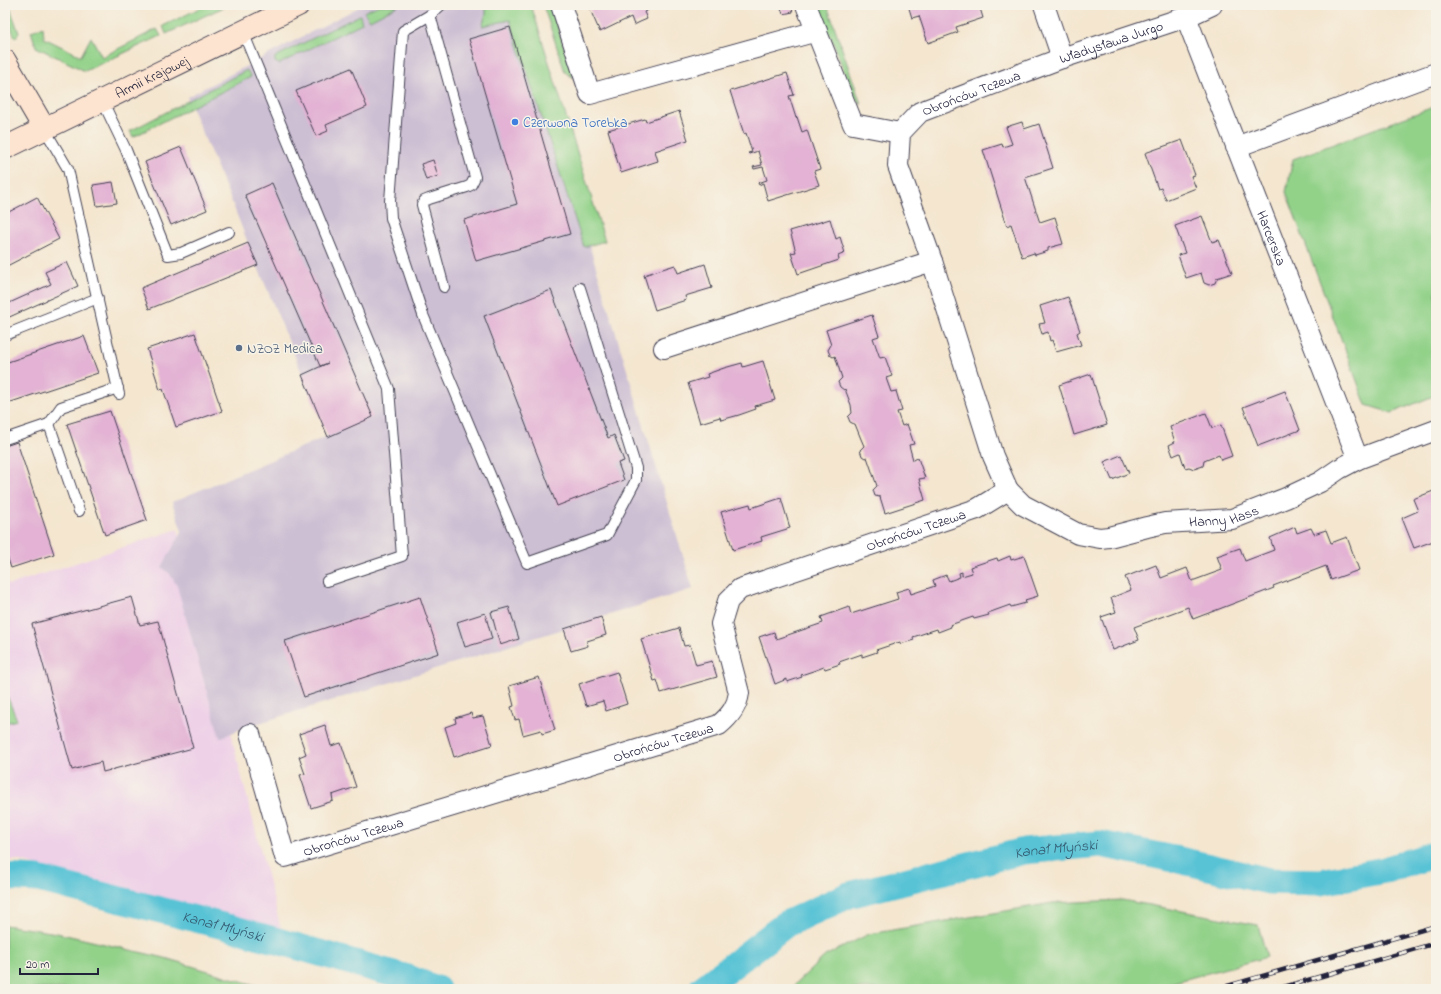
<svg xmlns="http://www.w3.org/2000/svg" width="1441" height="994" viewBox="0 0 1441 994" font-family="'Indie Flower',sans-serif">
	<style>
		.built { fill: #eed0e7 }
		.industrial { fill: #ccbed3 }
		.green { fill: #91d188; stroke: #5a7a62 }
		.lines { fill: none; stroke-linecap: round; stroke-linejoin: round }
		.canal { stroke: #59c3d5; stroke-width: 27 }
		.building { fill: #e3b2d4 }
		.lane-casing { stroke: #423f51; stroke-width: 12 }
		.street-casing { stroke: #423f51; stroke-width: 22 }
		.secondary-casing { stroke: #423f51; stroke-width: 24 }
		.lane { stroke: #fff; stroke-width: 10 }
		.street { stroke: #fff; stroke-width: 20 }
		.secondary { stroke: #fde4d0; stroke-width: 22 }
		.rail-casing { stroke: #22223b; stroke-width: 4.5 }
		.rail { stroke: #f7f3e8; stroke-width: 3; stroke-dasharray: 9; stroke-linecap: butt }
		.shop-dot { fill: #3f7fe0; stroke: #f7f3e8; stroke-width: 1.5 }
		.service-dot { fill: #5c6f8a; stroke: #f7f3e8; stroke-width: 1.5 }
		.labels { text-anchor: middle; stroke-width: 3; stroke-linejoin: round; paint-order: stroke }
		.street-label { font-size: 14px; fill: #22223b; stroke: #f7f3e8 }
		.shop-label { font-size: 14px; fill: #366cbe; stroke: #f7f3e8; text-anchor: start }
		.service-label { font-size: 14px; fill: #4e5e75; stroke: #f7f3e8; text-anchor: start }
		.water-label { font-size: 15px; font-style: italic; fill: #355a71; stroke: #f7f3e8 }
	</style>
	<rect width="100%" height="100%" fill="#f7f3e8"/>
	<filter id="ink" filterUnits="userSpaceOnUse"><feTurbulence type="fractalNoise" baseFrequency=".025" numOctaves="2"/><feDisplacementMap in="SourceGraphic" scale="8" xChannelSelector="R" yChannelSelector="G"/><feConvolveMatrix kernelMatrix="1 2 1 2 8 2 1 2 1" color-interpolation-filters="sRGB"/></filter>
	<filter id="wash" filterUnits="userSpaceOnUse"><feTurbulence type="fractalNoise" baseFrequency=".012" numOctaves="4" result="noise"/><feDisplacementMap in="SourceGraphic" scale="16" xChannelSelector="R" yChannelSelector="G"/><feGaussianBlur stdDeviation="0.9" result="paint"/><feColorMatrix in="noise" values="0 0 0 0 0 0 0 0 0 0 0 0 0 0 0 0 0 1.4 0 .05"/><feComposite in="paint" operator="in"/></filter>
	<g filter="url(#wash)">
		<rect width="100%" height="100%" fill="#f4e6cf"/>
		<path class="built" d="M178,529L281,929L16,860L5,861V576L9,585Z"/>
		<path class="industrial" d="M363,5H517L693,589L243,728L220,738L177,586L170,574L162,567L182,531L172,502L328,436L248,243L231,200L187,97Z"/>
		<g class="green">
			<path d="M5,5H9L19,33L15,38L5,12Z"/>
			<path d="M206,5L226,6L166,34L163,26Z"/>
			<path d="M379,5H399L370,20L364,12Z"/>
			<path d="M486,5H531L605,241L584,247L510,20L482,26L486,14Z"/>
			<path d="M543,5H551L574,78L565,72Z"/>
			<path d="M814,5H827L861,104L853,97L834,44L816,12Z"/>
			<path d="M360,15L362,23L279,64L275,62V57Z"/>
			<path d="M43,27L44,38L81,56L91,37L102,57L157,29L161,36L85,71L36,47L31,31Z"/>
			<path d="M247,70L251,77L133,137L130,131Z"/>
			<path d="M1436,106V395L1392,413L1366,405L1286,192L1293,159Z"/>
			<path d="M5,691L17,720L5,723Z"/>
			<path d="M1122,900L1258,925L1267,957L1149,989H790L825,956L869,934L1053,903Z"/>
			<path d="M5,925L57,933L165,958L268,989H5Z"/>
		</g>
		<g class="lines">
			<g class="canal">
				<path id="s1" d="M5,877L38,879L235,929L408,978L437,989"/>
				<path id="s2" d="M702,989L786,924L849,895L1024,851L1100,844L1179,860L1269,881L1321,882L1385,870L1436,854"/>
			</g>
		</g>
		<g id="blocks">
			<g class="building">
				<path d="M588,5H658L644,12L647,19L640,22L634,25L631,17L600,32Z"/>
				<path d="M780,5H791L793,12L783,14Z"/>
				<path d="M908,5H979L983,18L956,27L958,32L928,43L919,16L912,18Z"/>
				<path d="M510,27L570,234L476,261L464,220L517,204L469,39Z"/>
				<path d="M351,68L367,107L326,125L328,131L316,136L296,91Z"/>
				<path d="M787,73L794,95L789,96L796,118L797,117L802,132L807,130L820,169L814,171L819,185L768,201L763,183L759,185L758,183L767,180L763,167L754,169L753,167L762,165L758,151L749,154L748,153L752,152L746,133L744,134L730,91Z"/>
				<path d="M679,111L688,140L655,151L658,161L621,173L608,130L645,119L646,122Z"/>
				<path d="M1022,122L1024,129L1039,124L1053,168L1025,177L1039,220L1040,222L1055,217L1063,244L1048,248V251L1035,255L1034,253L1022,257L1011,224L1007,226L983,150L1002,144L1003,147L1012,144L1006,127Z"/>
				<path d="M1182,140L1195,175L1191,176L1196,188L1166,200L1161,188L1158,189L1145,153Z"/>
				<path d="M181,147L207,210L171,225L145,162Z"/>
				<path d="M433,160L438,176L426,180L421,164Z"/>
				<path d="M113,182L117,203L97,206L93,185Z"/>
				<path d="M272,183L373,417L328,437L302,375L328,363L320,366L245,195Z"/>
				<path d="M37,197L59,239L5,267V214Z"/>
				<path d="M1202,216L1212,242L1219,240L1232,273L1217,278L1215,283L1209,285L1204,283L1201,273L1186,278L1178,255L1185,253L1175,226Z"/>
				<path d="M830,219L836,239L840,237L845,253L838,256L839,260L798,274L791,253L796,252L790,231Z"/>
				<path d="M248,243L258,265L149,309L141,288Z"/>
				<path d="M67,262L78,286L5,319V305L51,284L45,272Z"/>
				<path d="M705,264L712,288L685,296L686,300L655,310L644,275L675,265L678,273Z"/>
				<path d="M551,290L608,438L614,435L624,461L618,463L624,480L557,506L484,316Z"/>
				<path d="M1068,297L1080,331L1077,333L1081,345L1056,352L1052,340L1050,341L1048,332L1042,334L1039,324L1045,323L1040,306Z"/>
				<path d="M872,315L879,336L873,338L880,358L885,357L892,376L886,378L891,392L896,391L902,411L897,412L902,426L907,424L914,444L909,445L913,460L918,458L925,478L919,479L925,500L885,513L880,497L875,496L873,490L877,486L867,457L865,458L862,456L860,450L864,446L861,439L855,424H854L850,422L848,417L852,413L851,405L845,389L844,390L840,387L838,382L842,378L835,356L833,357L830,355L828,350L831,345L826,330Z"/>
				<path d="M195,333L222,411L176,427L163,389L160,390L147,349Z"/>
				<path d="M84,336L98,373L5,404V363Z"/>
				<path d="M763,361L775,400L755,406L756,409L739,415L721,420L720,417L700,423L688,383L708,377L707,374L724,368L742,363L743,367Z"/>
				<path d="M1091,374L1107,425L1074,435L1059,385Z"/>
				<path d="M1285,391L1300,430L1258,446L1243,407Z"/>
				<path d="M110,411L147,520L105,535L67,424Z"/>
				<path d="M1206,413L1212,428L1221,425L1232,456L1221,460L1219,455L1204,461L1203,466L1194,469L1189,467L1185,468L1180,453L1173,456L1169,445L1175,442L1170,427Z"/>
				<path d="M17,442L54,554L11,568L5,550V446Z"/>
				<path d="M1121,455L1129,473L1112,480L1104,462Z"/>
				<path d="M1436,490V540L1414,548L1402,518L1418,511L1413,499Z"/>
				<path d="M781,498L790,528L761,537L762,541L733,550L721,512L750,504L751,508Z"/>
				<path d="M1295,527L1297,533L1311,528L1314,534L1326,530L1331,543L1347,537L1359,570L1331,580L1326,566L1273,586L1274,588L1193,619L1188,607L1134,627L1139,640L1113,650L1101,617L1116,612L1111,598L1131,590L1125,577L1156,565L1161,578L1187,568L1192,581L1222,570L1217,556L1240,548L1245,561L1274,550L1270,538Z"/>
				<path d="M1010,556L1011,560L1024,556L1038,596L1025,600L1026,603L1011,607L1010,605L988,613L989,615L974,619L973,617L950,625L951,627L938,632L937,629L913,637L914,640L900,644V642L876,650L877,652L862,657V654L839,662L840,664L825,669L824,667L813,671L801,675L802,677L787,682V679L775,684L759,637L774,632L776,639L823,623L821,617L849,607L851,614L898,599L896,592L909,588L911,594L935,586L933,580L946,575L949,581L960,577L959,573L962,572V576L972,573L970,567L997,558L998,561Z"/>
				<path d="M132,597L140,625L158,621L193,748L103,772L101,762L72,770L32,624Z"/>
				<path d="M420,597L439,653L304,697L285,641Z"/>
				<path d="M509,607L519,639L500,645L491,612Z"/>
				<path d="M485,613L492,639L465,647L457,622Z"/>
				<path d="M601,617L606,635L587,641L588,646L571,651L564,629Z"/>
				<path d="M679,628L684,646L690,645L696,665L712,661L717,677L661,693L657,680L654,681L641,639Z"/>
				<path d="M617,672L627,704L606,711L603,701L586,706L579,684Z"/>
				<path d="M539,677L555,730L542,734L541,730L523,735L519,719L515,720L511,707L514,706L509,686Z"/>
				<path d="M471,713L473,718L483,716L492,745L454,757L445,727L456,723L455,718Z"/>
				<path d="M325,725L331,746L341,743L356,787L332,795L333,801L311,808L300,775L305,774L299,757L306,754L299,734Z"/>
			</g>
		</g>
	</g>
	<g filter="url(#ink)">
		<use href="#blocks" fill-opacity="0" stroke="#423f51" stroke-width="1"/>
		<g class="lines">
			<g class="lane-casing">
				<g id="lane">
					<path d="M441,5L430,15L403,31L390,201L391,218L423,315L527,563L607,535L636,480V468L580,288"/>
					<path d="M430,15L475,177L471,185L467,187L429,199L424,201L422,205L444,287"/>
					<path d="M243,32L389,389L402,556L327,581"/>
					<path d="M102,100L126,150L168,255L181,253L229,232"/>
					<path d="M44,128L68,169L119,394"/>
					<path d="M5,335L98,298"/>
					<path d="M49,424L79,511"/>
					<path d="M5,439L49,424L61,407L118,388"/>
				</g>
			</g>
			<g class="street-casing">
				<g id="street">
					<path d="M561,5L590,94L817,31"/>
					<path d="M806,5L853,124L900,133"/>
					<path d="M1044,5L1062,58"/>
					<path id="s3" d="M1186,17L1358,459"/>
					<path d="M1236,147L1436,73"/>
					<path d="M664,348L932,261"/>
					<path id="s4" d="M1008,490L1023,505L1078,534L1100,538L1109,537L1147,527L1165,523L1232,519L1286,498L1320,482L1339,469L1358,459L1436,430"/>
					<path id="s5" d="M250,734L285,857L719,725C730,716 737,707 739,693L721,624L728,601L740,589L977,509L1008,490L993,456L932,261L898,166L900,133L920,112L1062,58L1186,17L1212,5"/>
				</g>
			</g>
			<g class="secondary-casing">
				<g id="secondary">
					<path d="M5,61L44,128"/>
					<path id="s6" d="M5,148L298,5"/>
				</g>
			</g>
			<use href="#lane" class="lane"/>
			<use href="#street" class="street"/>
			<use href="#secondary" class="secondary"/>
			<g class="rail-casing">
				<g id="rail">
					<path d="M1217,989L1436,926"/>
					<path d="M1277,989L1436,943"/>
				</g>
			</g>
			<use href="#rail" class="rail"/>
		</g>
	</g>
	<circle class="shop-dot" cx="515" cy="122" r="4"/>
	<circle class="service-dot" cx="239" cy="348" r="4"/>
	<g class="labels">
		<g class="street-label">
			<text dy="5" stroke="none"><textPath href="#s5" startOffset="1627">Władysława Jurgo</textPath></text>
			<text dy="5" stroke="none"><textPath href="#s6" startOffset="163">Armii Krajowej</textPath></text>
			<text dy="5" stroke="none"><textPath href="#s5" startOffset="1478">Obrońców Tczewa</textPath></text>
			<text dy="5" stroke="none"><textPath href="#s3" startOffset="237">Harcerska</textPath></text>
			<text dy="5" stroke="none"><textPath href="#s4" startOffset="232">Hanny Hass</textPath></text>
			<text dy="5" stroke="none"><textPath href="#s5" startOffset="918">Obrońców Tczewa</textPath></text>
			<text dy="5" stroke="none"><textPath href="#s5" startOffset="523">Obrońców Tczewa</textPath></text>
			<text dy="5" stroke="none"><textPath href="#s5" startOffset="199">Obrońców Tczewa</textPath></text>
		</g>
		<g class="shop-label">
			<text x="523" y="127">Czerwona Torebka</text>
		</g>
		<g class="service-label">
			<text x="247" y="353">NZOZ Medica</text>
		</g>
		<g class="water-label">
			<text dy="5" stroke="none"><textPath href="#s2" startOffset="388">Kanał Młyński</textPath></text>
			<text dy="5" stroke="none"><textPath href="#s1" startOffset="224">Kanał Młyński</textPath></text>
		</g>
	</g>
	<rect width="1441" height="994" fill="none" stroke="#f7f3e8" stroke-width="20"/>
	<path d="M20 968v6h78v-6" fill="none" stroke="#22223b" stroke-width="2"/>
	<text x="26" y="968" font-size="12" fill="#22223b" stroke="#f7f3e8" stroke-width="3" paint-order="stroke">20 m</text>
</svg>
